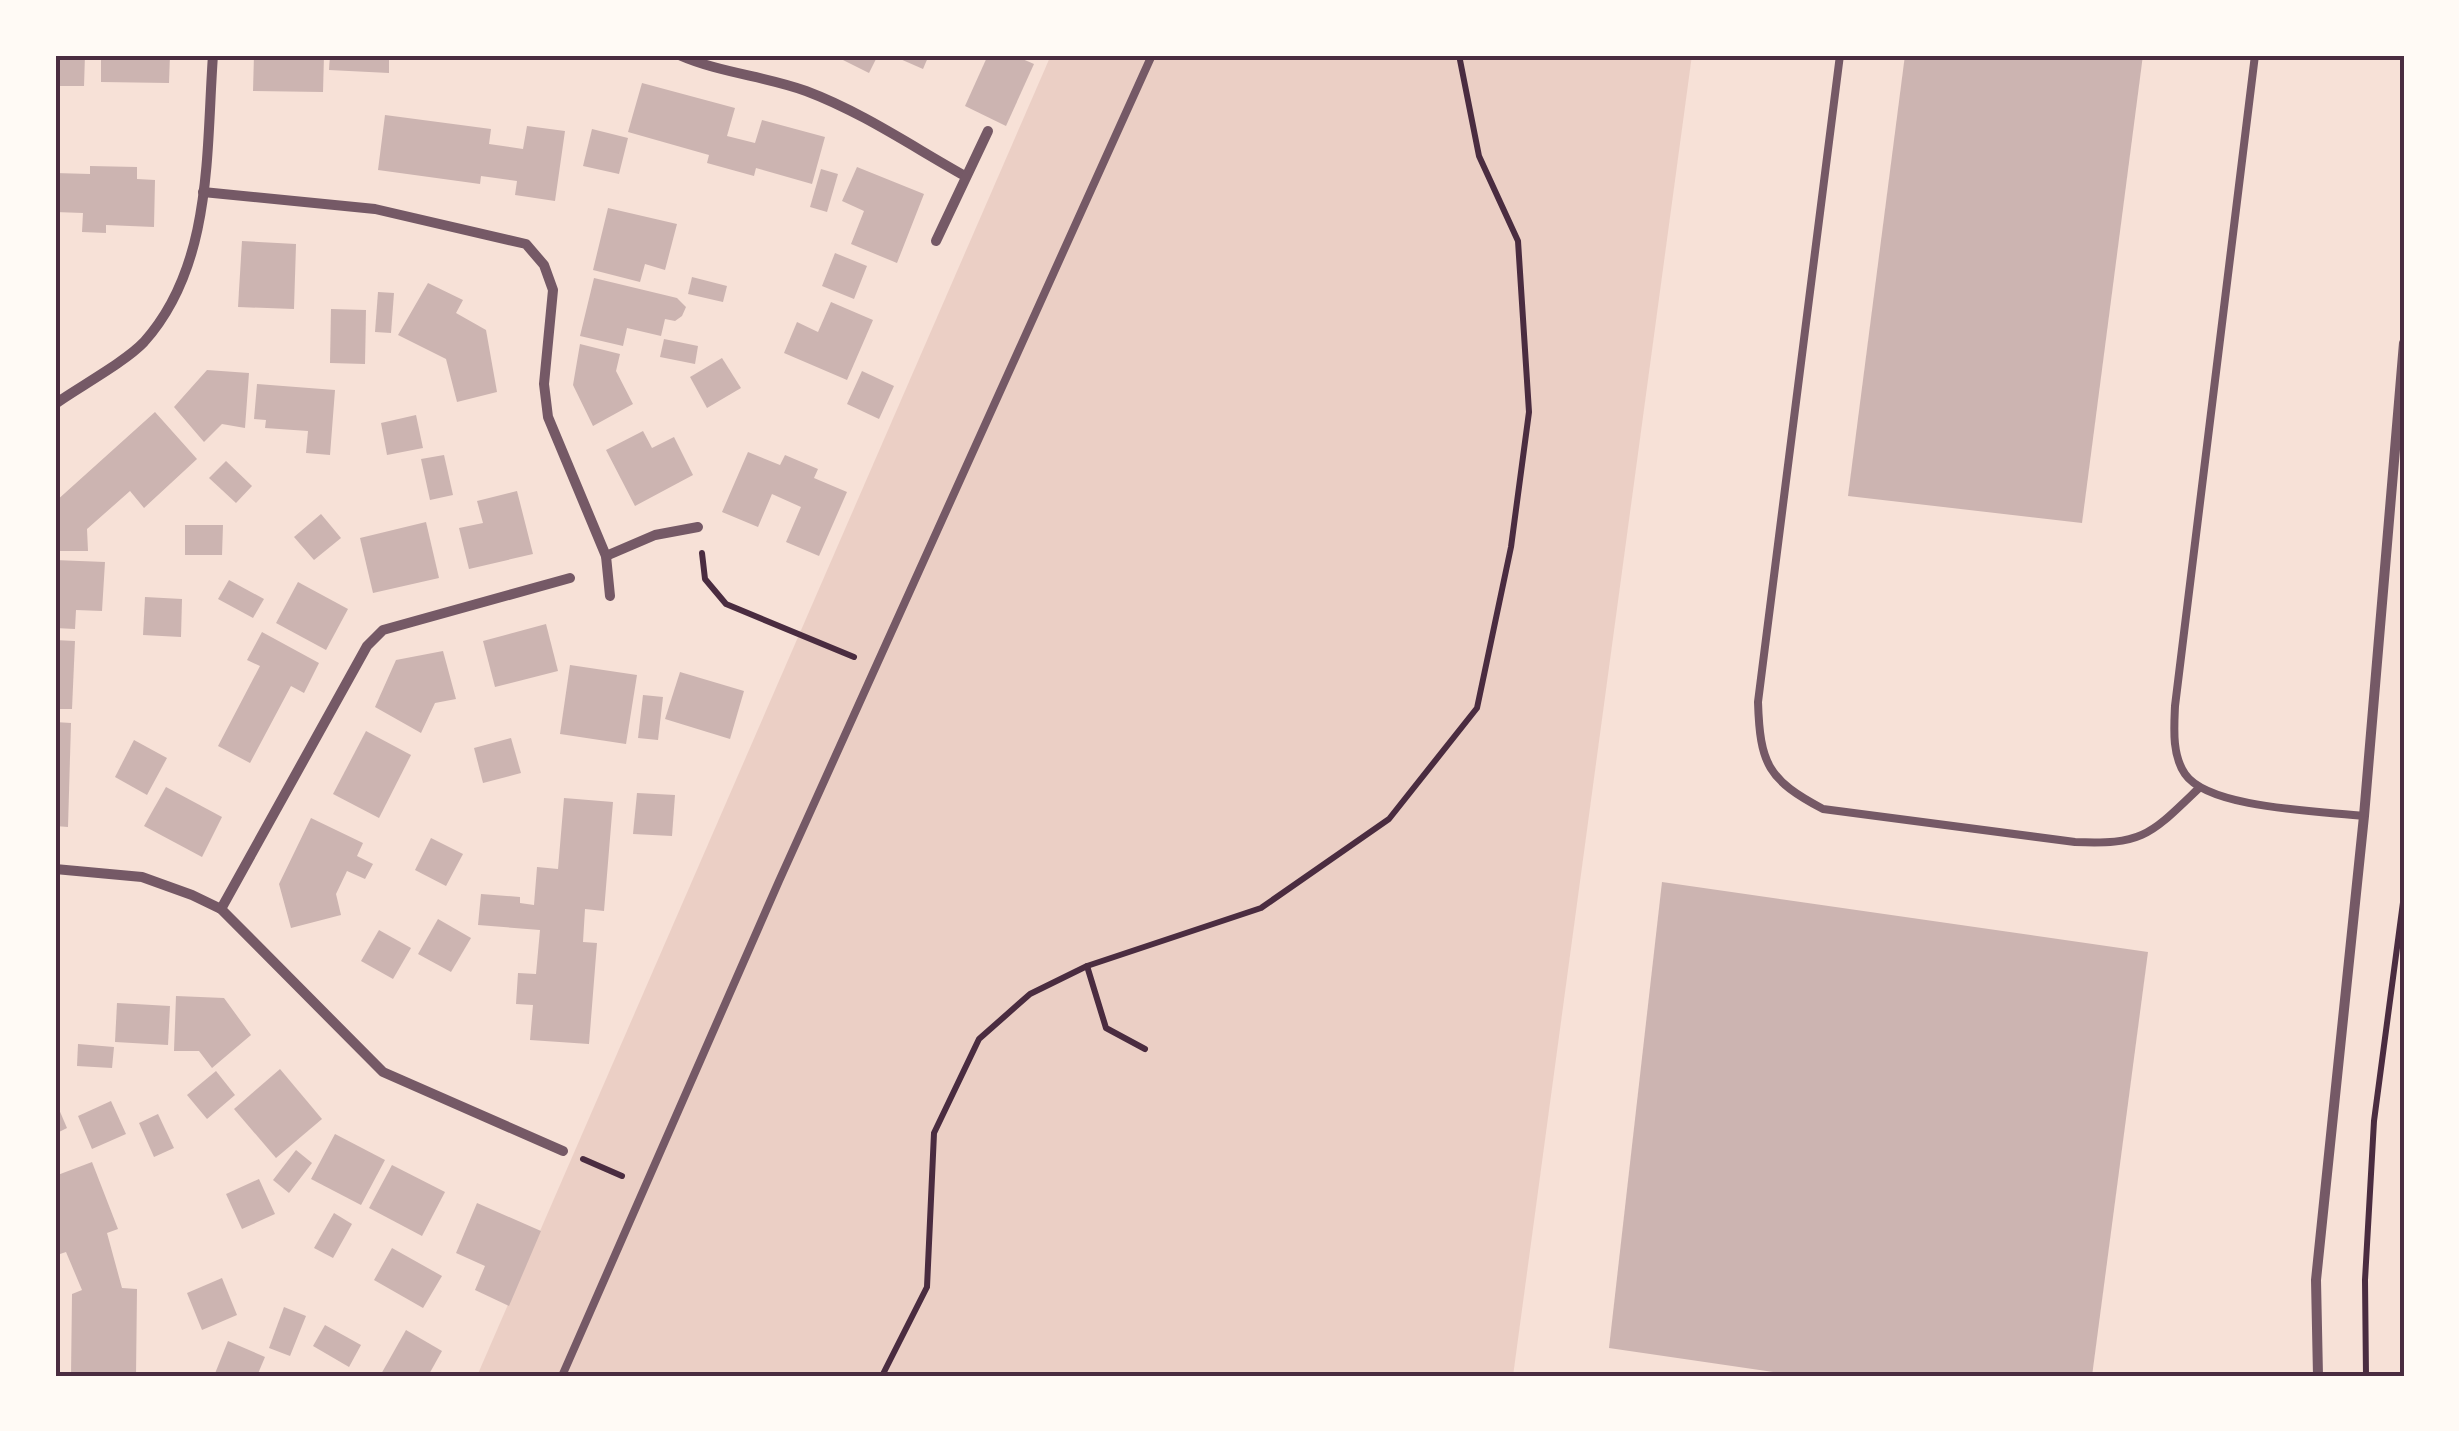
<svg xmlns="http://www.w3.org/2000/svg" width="2459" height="1431" viewBox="0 0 2459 1431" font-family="'Work Sans',sans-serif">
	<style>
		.green { fill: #ebcfc5 }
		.building { fill: #ccb4b1 }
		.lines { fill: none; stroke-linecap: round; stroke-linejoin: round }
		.path { stroke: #4a2c40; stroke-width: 6 }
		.service { stroke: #755966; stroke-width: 8 }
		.minor { stroke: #755966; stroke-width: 10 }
		.neatline { fill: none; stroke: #4a2c40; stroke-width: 4 }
	</style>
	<rect width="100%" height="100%" fill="#f7e1d7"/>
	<path class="green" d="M1051,55H1692L1513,1376H477Z"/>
	<g class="building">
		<path d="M55,55H85L84,86H55Z"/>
		<path d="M101,55H170L169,83L101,82Z"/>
		<path d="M254,55H324L323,92L253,91Z"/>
		<path d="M330,55H389V73L329,70Z"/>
		<path d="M833,55H878L869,73Z"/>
		<path d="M891,55H929L923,69Z"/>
		<path d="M988,55H1013L1034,64L1006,126L965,106Z"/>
		<path d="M1905,55H2143L2082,523L1848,496Z"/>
		<path d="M642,83L735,108L727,136L755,143L762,120L825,137L812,184L756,168L754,176L707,163L709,155L628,132Z"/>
		<path d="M385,115L491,129L489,144L523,149L527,126L565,131L555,201L515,195L517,181L481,176L480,184L378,170Z"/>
		<path d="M592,129L628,138L619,174L583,166Z"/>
		<path d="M90,166L137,167V179L155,180L154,227L106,225V233L82,232L83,213L55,212V173L90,174Z"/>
		<path d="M857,167L924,194L897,263L851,244L864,211L842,201Z"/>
		<path d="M821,169L838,174L827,212L810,207Z"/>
		<path d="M608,208L677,224L665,270L645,264L640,282L593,270Z"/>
		<path d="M242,241L296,244L294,309L238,307Z"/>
		<path d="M835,253L867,266L854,299L822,286Z"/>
		<path d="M692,277L727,286L723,302L688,294Z"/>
		<path d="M594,278L677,298L686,307L682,316L675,321L665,319L661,336L627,328L623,346L580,336Z"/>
		<path d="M428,283L463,300L456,313L486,330L497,392L457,402L446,359L398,335Z"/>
		<path d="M378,292L394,293L391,333L375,332Z"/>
		<path d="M831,302L873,320L847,380L784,353L797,322L818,332Z"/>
		<path d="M331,309L366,310L365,364L330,363Z"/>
		<path d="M664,339L698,346L695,364L660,357Z"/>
		<path d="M580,344L620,354L616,371L633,404L593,426L573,385Z"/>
		<path d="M722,358L741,388L707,408L690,377Z"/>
		<path d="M207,370L249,373L245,428L222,424L204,442L174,407Z"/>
		<path d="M862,371L894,386L879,419L847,404Z"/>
		<path d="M257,384L335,390L330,455L306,453L308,431L265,428L266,420L254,419Z"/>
		<path d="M155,412L197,459L144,508L130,491L87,529L88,551H55V502Z"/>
		<path d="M416,415L423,448L387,455L381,423Z"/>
		<path d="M643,431L652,448L674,437L693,475L635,506L606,450Z"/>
		<path d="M748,452L780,465L785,455L818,469L814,478L847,492L819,556L786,542L801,507L772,494L758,527L722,512Z"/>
		<path d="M444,455L453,495L430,500L421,459Z"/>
		<path d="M226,461L252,486L236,503L209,478Z"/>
		<path d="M517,491L533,554L469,569L459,528L483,523L477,501Z"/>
		<path d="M321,514L341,538L314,560L294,537Z"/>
		<path d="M426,522L439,578L373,593L360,538Z"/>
		<path d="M185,525H223L222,555H185Z"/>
		<path d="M55,560L105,562L102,611L76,610L75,629L55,628Z"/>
		<path d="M229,580L264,599L253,618L218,599Z"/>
		<path d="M298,582L348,609L326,650L276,623Z"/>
		<path d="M145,597L182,599L181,637L143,635Z"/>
		<path d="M546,624L558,671L495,687L483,641Z"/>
		<path d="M262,632L319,663L304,693L291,686L250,763L218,746L260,666L247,660Z"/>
		<path d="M55,640L75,641L72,709H55Z"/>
		<path d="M443,651L456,699L435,703L421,733L375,707L396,660Z"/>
		<path d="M570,665L637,675L626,744L560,734Z"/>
		<path d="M680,672L744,691L730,739L665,719Z"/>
		<path d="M643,695L663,697L658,740L638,738Z"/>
		<path d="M55,722L71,723L68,827L55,826Z"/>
		<path d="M366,731L411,755L379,818L333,794Z"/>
		<path d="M511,738L521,773L483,783L474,748Z"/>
		<path d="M134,740L167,758L147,795L115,777Z"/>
		<path d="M166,787L222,817L202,857L144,826Z"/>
		<path d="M637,793L675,795L672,836L633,834Z"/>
		<path d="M564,798L613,802L604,911L585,909L583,942L597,943L589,1044L530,1040L533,1005L516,1004L518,973L536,974L540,930L478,925L481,894L520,897V903L534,905L537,867L558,869Z"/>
		<path d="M311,818L363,843L357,856L373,864L365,879L347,871L336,894L341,915L291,928L279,884Z"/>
		<path d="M431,838L463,854L446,886L415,870Z"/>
		<path d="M1662,882L2148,952L2092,1376H1801L1609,1348Z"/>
		<path d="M438,919L471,938L451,972L418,954Z"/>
		<path d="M379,930L411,948L393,979L361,961Z"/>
		<path d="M176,996L224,998L251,1035L212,1068L199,1051H174Z"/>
		<path d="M117,1003L170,1006L168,1045L115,1042Z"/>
		<path d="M78,1044L114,1047L112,1068L77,1066Z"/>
		<path d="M280,1069L322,1119L276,1158L234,1109Z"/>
		<path d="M216,1071L235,1095L207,1119L187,1095Z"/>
		<path d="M55,1100L67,1128L55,1134Z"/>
		<path d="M111,1101L126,1134L92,1149L78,1116Z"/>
		<path d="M158,1114L174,1148L154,1157L139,1123Z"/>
		<path d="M335,1134L385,1160L361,1205L311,1179Z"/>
		<path d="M296,1150L312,1163L289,1193L273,1180Z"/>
		<path d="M92,1162L118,1229L107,1233L122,1288L137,1289L136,1376H71L72,1294L82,1290L66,1252L57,1255L55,1251V1176Z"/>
		<path d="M392,1165L445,1192L422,1236L369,1208Z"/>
		<path d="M259,1179L275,1214L242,1229L226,1194Z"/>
		<path d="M477,1203L541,1231L509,1306L475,1290L485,1266L456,1253Z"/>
		<path d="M334,1213L352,1224L333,1258L314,1248Z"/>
		<path d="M392,1248L442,1276L423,1308L374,1280Z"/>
		<path d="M222,1278L237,1315L202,1330L187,1293Z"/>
		<path d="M284,1307L306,1316L290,1356L269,1348Z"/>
		<path d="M325,1325L361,1345L349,1367L313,1346Z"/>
		<path d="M406,1330L442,1351L428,1376H380Z"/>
		<path d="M228,1341L265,1357L257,1376H214Z"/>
	</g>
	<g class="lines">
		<g class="path">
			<path d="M702,553L705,579L726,604L854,657"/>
			<path d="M1087,966L1106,1028L1145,1049"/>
			<path d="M583,1159L622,1176"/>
			<path d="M882,1376L927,1287L934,1133L979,1039L1030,994L1087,966L1261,908L1389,819L1477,708L1511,547L1529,412L1518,241L1479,156L1459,55"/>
			<path d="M2366,1376L2365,1280L2374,1121L2404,895"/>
		</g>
		<g class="service">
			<path d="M1840,55L1758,702C1760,764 1768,780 1823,809L2075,842C2143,845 2150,835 2198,789"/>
			<path d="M2255,55L2175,706C2174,729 2172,755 2185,774C2209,809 2322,811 2364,816"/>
			<path d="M562,1376L779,881L1152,55"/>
		</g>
		<g class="minor">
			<path d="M679,55C720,73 765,76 806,91C862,112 913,147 965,176"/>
			<path d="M203,192L375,209L526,244L544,265L553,290L544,384L548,417L606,556L610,596"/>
			<path d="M936,241L988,131"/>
			<path d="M55,404C79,387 125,362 144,342C213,265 206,152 213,55"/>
			<path d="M606,556L655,535L698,527"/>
			<path d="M55,869L142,877L192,895L221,909L383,1072L563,1151"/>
			<path d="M221,909L367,646L383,630L570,578"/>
			<path d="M2318,1376L2316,1280L2364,816L2404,343"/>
		</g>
	</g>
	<rect width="2459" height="1431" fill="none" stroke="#fffaf5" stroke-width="115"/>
	<rect x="58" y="58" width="2344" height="1316" class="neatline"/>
</svg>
